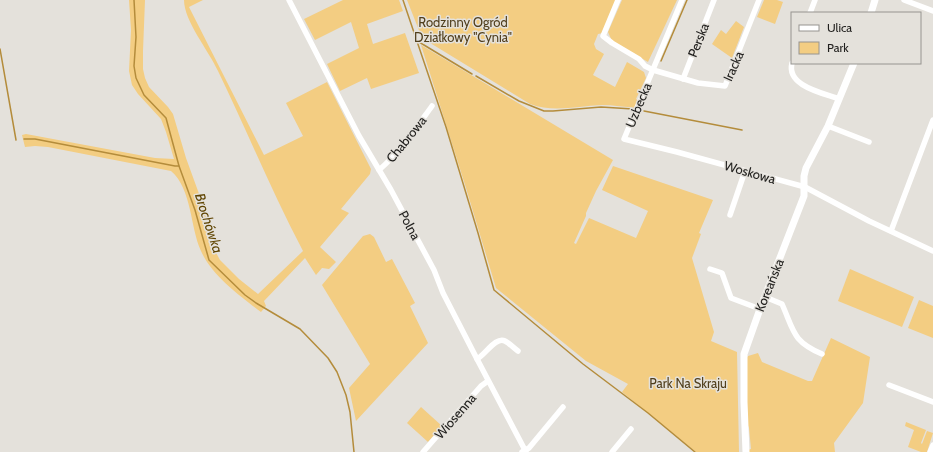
<svg xmlns="http://www.w3.org/2000/svg" width="933" height="452" viewBox="0 0 933 452" font-family="Cabin,sans-serif">
	<style>
		.green { fill: #f3cd82 }
		.lines { fill: none; stroke-linecap: round; stroke-linejoin: round }
		.stream { stroke: #b48c3b; stroke-width: 1.5 }
		.minor { stroke: #fff; stroke-width: 5.5 }
		.tertiary { stroke: #fff; stroke-width: 7 }
		.labels { text-anchor: middle; stroke-width: 3; stroke-linejoin: round; paint-order: stroke }
		.park-label { font-size: 13px; fill: #503e1c; stroke: #e4e1db }
		.street-label { font-size: 13px; fill: #22211f; stroke: #e4e1db }
		.water-label { font-size: 14px; font-style: italic; fill: #5f4400; stroke: #e4e1db }
	</style>
	<rect width="100%" height="100%" fill="#e4e1db"/>
	<g class="green">
		<path d="M129,0H145L143,51V69L145,78L149,87L168,107L173,114L186,158L202,202L214,249L220,260L239,279L258,294L303,251C272,192 247,131 218,71C209,51 184,21 184,0H203L189,7L264,155L303,136L286,103L327,82L371,169L370,174L341,209L349,213L320,247L336,262L329,269L322,268L316,275L305,258L264,301L266,306L261,312C240,296 212,276 201,251C190,227 192,189 171,171L48,147L35,146L25,147L22,135L26,134L155,158L174,159L166,132L161,119L138,94L132,85L129,71L131,30Z"/>
		<path d="M343,0H399L403,11L367,24L373,44L405,33L419,73L371,89L367,78L340,91L327,64L359,48L351,22L315,40L304,19Z"/>
		<path d="M407,0H617L603,33L598,34L594,44L596,49L604,54L593,75L615,87L627,62L644,72L646,78L636,99L639,101L636,108C625,107 613,105 602,105C577,106 554,113 530,104L422,38Z"/>
		<path d="M622,0H677L648,62L612,41L608,32Z"/>
		<path d="M764,0H777L783,2L775,24L757,17Z"/>
		<path d="M736,21L744,27L732,58L712,44L721,30L726,34Z"/>
		<path d="M421,45L613,160L596,191L586,213V216L574,243L576,244L589,218L636,238L648,211L602,190L613,166L713,200L699,233L701,234L692,258L714,332L711,341L737,352L739,452H696L622,392L628,384L586,361L496,288L466,188Z"/>
		<path d="M370,234L374,237L386,262L392,259L415,303L410,306L428,343L356,421L349,388L370,364L322,285L363,236Z"/>
		<path d="M850,269L914,297L902,327L838,301Z"/>
		<path d="M919,300L933,306V338L908,328Z"/>
		<path d="M831,338L870,357L863,403L834,443L835,452H748V450L751,449L749,428L746,421V359L748,356L758,353L762,362L808,381H812Z"/>
		<path d="M421,407L442,426L428,442L407,423Z"/>
		<path d="M906,422L926,430L921,443L922,444L927,431L933,433L927,452H921L908,447L914,430L905,426Z"/>
	</g>
	<g class="lines">
		<g class="stream">
			<path d="M134,0L136,37L134,66L136,78L144,95L166,118L179,166L195,210L209,260L245,295L256,303L300,329L328,358L337,372L346,395L350,412L354,452"/>
			<path d="M403,0L446,127L478,233L494,290L583,364L648,413L695,452"/>
			<path d="M419,42L472,74"/>
			<path d="M0,49L16,140"/>
			<path d="M661,61L687,0"/>
			<path d="M476,76L519,101L544,111H553L601,107L633,109"/>
			<path d="M644,111L742,130"/>
			<path d="M24,139H35L175,166H179"/>
		</g>
		<g class="minor">
			<path d="M289,0L359,136L391,190L434,270L443,293L477,359L526,452"/>
			<path d="M618,0L603,36L612,43L639,59L645,66L653,70L698,83L725,86L759,0"/>
			<path d="M682,0L624,139L677,152L805,187L869,221L933,251"/>
			<path d="M904,0L933,11"/>
			<path d="M810,13L815,0"/>
			<path d="M792,63C786,86 823,93 839,99"/>
			<path d="M683,79L714,0"/>
			<path d="M828,126L869,142"/>
			<path d="M379,170C400,152 416,128 432,106"/>
			<path d="M730,215L745,171"/>
			<path d="M891,231L933,120"/>
			<path d="M710,269L722,273L731,298L760,309"/>
			<path d="M765,297L782,304C794,331 792,341 822,354"/>
			<path d="M477,359C485,355 496,336 505,341C509,343 514,348 518,351"/>
			<path d="M889,385L933,402"/>
			<path d="M423,452L481,386L488,381"/>
			<path d="M522,452L529,448L563,407"/>
			<path d="M612,452L631,429"/>
			<path d="M930,452L933,445"/>
		</g>
		<g class="tertiary">
			<path d="M871,13L875,0"/>
			<path d="M746,452L744,402V354L760,309L804,196V176L806,168L828,126L854,63"/>
		</g>
	</g>
	<g class="labels">
		<g class="park-label">
			<text x="463" y="27">Rodzinny Ogród<tspan x="463" dy="15">Działkowy "Cynia"</tspan></text>
			<text x="688" y="388">Park Na Skraju</text>
		</g>
		<g class="street-label">
			<text transform="translate(698 40) rotate(-68)" y="5">Perska</text>
			<text transform="translate(733 66) rotate(-66)" y="5">Iracka</text>
			<text transform="translate(638 105) rotate(-67)" y="5">Uzbecka</text>
			<text transform="translate(406 139) rotate(-51)" y="5">Chabrowa</text>
			<text transform="translate(750 172) rotate(16)" y="5">Woskowa</text>
			<text transform="translate(410 225) rotate(62)" y="5">Polna</text>
			<text transform="translate(769 285) rotate(-68)" y="5">Koreańska</text>
			<text transform="translate(455 416) rotate(-49)" y="5">Wiosenna</text>
		</g>
		<g class="water-label">
			<text transform="translate(209 223) rotate(72)" y="5">Brochówka</text>
		</g>
	</g>
	<rect x="791" y="12" width="130" height="52" fill="#e4e1db" stroke="#969490"/>
	<rect x="799" y="25" width="20" height="6" fill="#ffffff" stroke="#969490"/>
	<text x="827" y="32" font-size="12" fill="#22211f">Ulica</text>
	<rect x="799" y="42" width="20" height="12" fill="#f3cd82" stroke="#969490"/>
	<text x="827" y="52" font-size="12" fill="#22211f">Park</text>
</svg>
